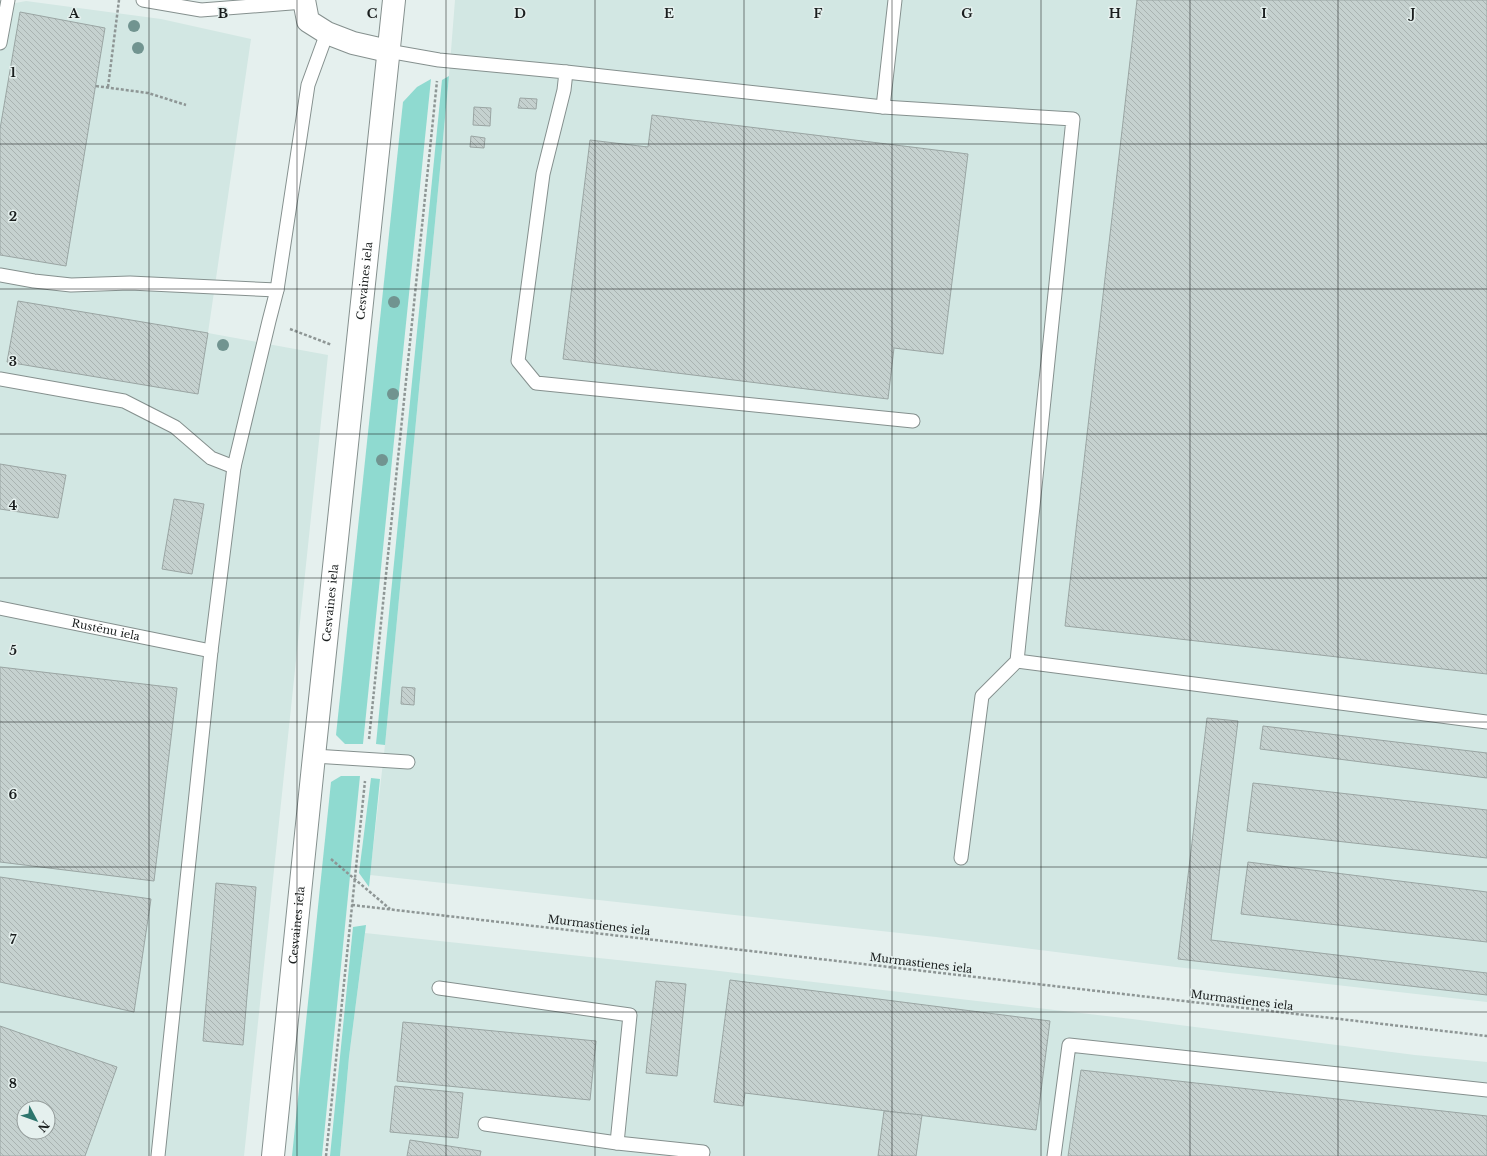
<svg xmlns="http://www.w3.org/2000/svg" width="1487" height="1156" viewBox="0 0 1487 1156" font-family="'Libre Baskerville',serif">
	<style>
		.built { fill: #d2e7e3; fill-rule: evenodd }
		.green { fill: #8fdad0 }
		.building { fill: url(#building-back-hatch); stroke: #9aa5a3; fill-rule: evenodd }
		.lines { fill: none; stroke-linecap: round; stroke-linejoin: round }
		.lane-casing { stroke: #85908e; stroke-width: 15 }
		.street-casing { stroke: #85908e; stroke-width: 24 }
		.path { stroke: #8e9695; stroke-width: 2.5; stroke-dasharray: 3 2; stroke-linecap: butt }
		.lane { stroke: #fff; stroke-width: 13 }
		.street { stroke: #fff; stroke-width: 22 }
		.tree { fill: #719490 }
		.grid { fill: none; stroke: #1a1e1e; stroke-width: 1; stroke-opacity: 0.55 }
		.labels { text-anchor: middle; stroke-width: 3; stroke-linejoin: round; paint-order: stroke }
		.street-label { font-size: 11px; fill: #1a1e1e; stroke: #e5f0ee }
		.grid-label { font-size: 13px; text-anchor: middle; font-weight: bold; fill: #1a1e1e; stroke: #e5f0ee; stroke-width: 3; stroke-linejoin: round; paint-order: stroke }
	</style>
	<defs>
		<pattern id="building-back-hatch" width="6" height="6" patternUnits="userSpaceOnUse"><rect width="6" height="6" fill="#c5d1cf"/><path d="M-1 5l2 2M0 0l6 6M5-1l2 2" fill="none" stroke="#a9b3b1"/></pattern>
	</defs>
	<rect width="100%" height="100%" fill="#e5f0ee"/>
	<g class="built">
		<path d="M455,0H1487V1002L1176,967L936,937L370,875L385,745L449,76Z"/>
		<path d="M26,1L161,19L251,39L208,333L328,355L244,1156H0V6ZM24,1108H48V1132H24Z"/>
		<path d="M365,933L711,970L1132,1019L1415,1055L1487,1062V1156H340L349,1057Z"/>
	</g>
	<g class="green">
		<path d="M449,76L385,745L376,744L442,80Z"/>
		<path d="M431,79L363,744H345L336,735L403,102L417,87Z"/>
		<path d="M341,776H360L322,1156H292L331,782Z"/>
		<path d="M371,778L380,779L369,887L359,873Z"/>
		<path d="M366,925L349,1057L340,1156H330L353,927Z"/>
	</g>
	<g class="building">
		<path d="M1137,0H1487V674L1065,626Z"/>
		<path d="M20,12L105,28L66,266L0,255V129Z"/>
		<path d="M520,98L537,99L536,109L518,108Z"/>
		<path d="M474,107L491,108L490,126L473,125Z"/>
		<path d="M652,115L968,154L943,354L894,348L888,399L563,359L590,140L648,147Z"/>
		<path d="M471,136L485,138L484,148L470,147Z"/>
		<path d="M18,301L208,333L198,394L7,362Z"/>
		<path d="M0,464L66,475L58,518L0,509Z"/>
		<path d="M174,499L204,504L192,574L162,569Z"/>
		<path d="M0,667L177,688L154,881L0,862Z"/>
		<path d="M402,687L415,688L414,705L401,704Z"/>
		<path d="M1207,718L1238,721L1211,940L1487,973V995L1178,959Z"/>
		<path d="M1263,726L1487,753V778L1260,749Z"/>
		<path d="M1253,783L1487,810V858L1247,831Z"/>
		<path d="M1248,862L1487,892V942L1241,914Z"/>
		<path d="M0,877L151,899L134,1012L0,982Z"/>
		<path d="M216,883L256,887L243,1045L203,1041Z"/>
		<path d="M730,980L1050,1021L1036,1130L745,1093L743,1106L714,1102Z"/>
		<path d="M656,981L686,984L677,1076L646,1073Z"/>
		<path d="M403,1022L596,1041L590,1100L397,1081Z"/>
		<path d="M0,1026L117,1067L85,1156H0ZM24,1108H48V1132H24Z"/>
		<path d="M1081,1070L1487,1116V1156H1068Z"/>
		<path d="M395,1086L463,1093L458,1138L390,1132Z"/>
		<path d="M884,1111L922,1115L916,1156H878Z"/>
		<path d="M410,1140L481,1151L480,1156H407Z"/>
	</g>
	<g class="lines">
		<g class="lane-casing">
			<g id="lane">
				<path d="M143,0L201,10L304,2"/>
				<path d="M0,43L8,0"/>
				<path d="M388,51L439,60L566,72L564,90L543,174L518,361L536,383L913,421"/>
				<path d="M566,72L883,107L1073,119L1017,661L982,696L961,858"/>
				<path d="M883,107L895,0"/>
				<path d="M0,275L34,281L71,285L130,283L277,290"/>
				<path d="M0,379L124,401L175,427L211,458L234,467"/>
				<path id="s1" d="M0,608L211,651"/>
				<path d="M1017,661L1487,722"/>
				<path d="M314,756L408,762"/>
				<path d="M439,988L630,1015L617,1143"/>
				<path d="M485,1124L617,1143L703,1152L702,1156"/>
				<path d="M158,1156L211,651L234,467L269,321L277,290L308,85L327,33"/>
				<path d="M1054,1156L1069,1045L1487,1090"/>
			</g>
		</g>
		<g class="street-casing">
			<g id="street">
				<path d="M304,0L308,21L327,33L353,43L388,51"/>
				<path id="s2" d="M273,1156L314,756L394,0"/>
			</g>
		</g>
		<g class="path">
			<path d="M96,86L148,93L186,105"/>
			<path d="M108,87L119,0"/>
			<path d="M290,329L332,345"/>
			<path d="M369,739L437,81"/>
			<path d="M331,859L390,909"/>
			<path d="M352,905L1487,1036"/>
			<path d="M326,1156L365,781"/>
		</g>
		<use href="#lane" class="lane"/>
		<use href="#street" class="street"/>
	</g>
	<g class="tree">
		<circle cx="134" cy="26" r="6"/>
		<circle cx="138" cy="48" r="6"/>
		<circle cx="394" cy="302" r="6"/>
		<circle cx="223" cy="345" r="6"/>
		<circle cx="393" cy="394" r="6"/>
		<circle cx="382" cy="460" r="6"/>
	</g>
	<path class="grid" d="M149,0V1156M297,0V1156M446,0V1156M595,0V1156M744,0V1156M892,0V1156M1041,0V1156M1190,0V1156M1338,0V1156M0,144H1487M0,289H1487M0,434H1487M0,578H1487M0,722H1487M0,867H1487M0,1012H1487"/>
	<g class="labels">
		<g class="street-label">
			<text dy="4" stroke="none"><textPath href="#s2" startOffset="880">Cesvaines iela</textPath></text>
			<text dy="4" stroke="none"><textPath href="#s2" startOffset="556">Cesvaines iela</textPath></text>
			<text dy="4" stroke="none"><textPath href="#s1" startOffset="108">Rustēnu iela</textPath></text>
			<text transform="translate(599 925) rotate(7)" y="4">Murmastienes iela</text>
			<text dy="4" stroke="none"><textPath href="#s2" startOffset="232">Cesvaines iela</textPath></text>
			<text transform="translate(921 963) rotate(7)" y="4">Murmastienes iela</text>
			<text transform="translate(1242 1000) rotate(7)" y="4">Murmastienes iela</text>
		</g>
	</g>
	<g class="grid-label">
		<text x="74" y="18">A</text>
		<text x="223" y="18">B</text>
		<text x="372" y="18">C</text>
		<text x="520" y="18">D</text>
		<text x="669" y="18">E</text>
		<text x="818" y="18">F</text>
		<text x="967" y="18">G</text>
		<text x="1115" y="18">H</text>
		<text x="1264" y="18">I</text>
		<text x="1413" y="18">J</text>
		<text x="13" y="77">1</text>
		<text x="13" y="221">2</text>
		<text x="13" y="366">3</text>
		<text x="13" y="510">4</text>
		<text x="13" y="655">5</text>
		<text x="13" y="799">6</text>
		<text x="13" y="944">7</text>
		<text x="13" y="1088">8</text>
	</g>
	<g transform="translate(36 1120) rotate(131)"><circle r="19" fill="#e5f0ee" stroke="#949c9b"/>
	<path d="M0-3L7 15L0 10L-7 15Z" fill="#2d756d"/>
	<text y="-6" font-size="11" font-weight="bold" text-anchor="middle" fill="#1a1e1e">N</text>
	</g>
</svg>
